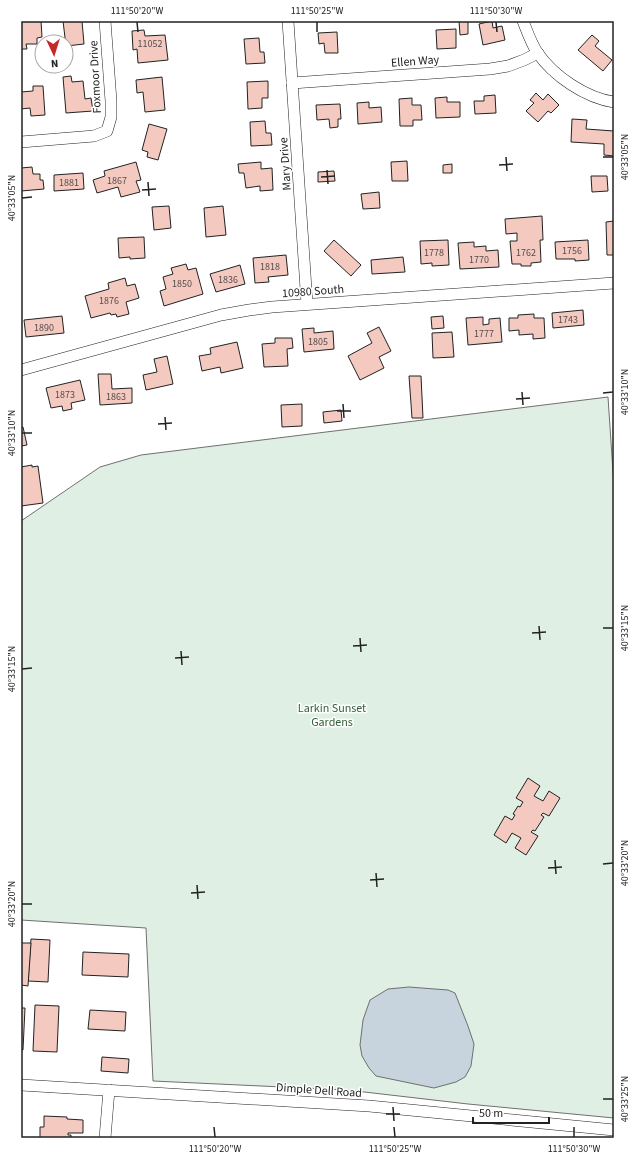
<svg xmlns="http://www.w3.org/2000/svg" width="635" height="1159" viewBox="0 0 635 1159" font-family="'Source Sans 3',sans-serif">
	<style>
		.green { fill: #e0efe3; stroke: #6f6f6f }
		.water { fill: #c7d3dd; stroke: #6f6f6f }
		.building { fill: #f3c9c0; stroke: #222 }
		.lines { fill: none; stroke-linecap: round; stroke-linejoin: round }
		.minor-casing { stroke: #222; stroke-width: 12 }
		.minor { stroke: #fff; stroke-width: 11 }
		.ticks { fill: none; stroke: #222; stroke-width: 1.5 }
		.labels { text-anchor: middle; stroke-width: 3; stroke-linejoin: round; paint-order: stroke }
		.number-label { font-size: 10px; fill: #564c4a }
		.street-label { font-size: 12px; fill: #222; stroke: #fff }
		.park-label { font-size: 12px; fill: #2f5e38; stroke: #fff }
		.neatline { fill: none; stroke: #222; stroke-width: 1.5 }
		.ticks-label { font-size: 10px; text-anchor: middle; fill: #222 }
	</style>
	<rect width="100%" height="100%" fill="#fff"/>
	<path class="green" d="M608,397L614,487V1118L468,1104L347,1090L153,1081L146,928L21,920V521L100,467L141,455Z"/>
	<path class="water" d="M409,987L448,990L455,993L468,1026L474,1044L471,1066L465,1077L456,1082L434,1088L376,1076L369,1068L362,1056L360,1045L363,1020L370,1000L388,989Z"/>
	<g class="building">
		<path d="M21,21H41L42,37L37,38V44H26L27,49H21Z"/>
		<path d="M63,21H82L84,44L66,46Z"/>
		<path d="M459,21H468V34L460,35Z"/>
		<path d="M492,21L493,28L502,26L505,40L483,45L479,24Z"/>
		<path d="M456,29V48L437,49L436,30Z"/>
		<path d="M144,30L145,36L165,35L168,60L138,63L137,49L133,50L132,31Z"/>
		<path d="M337,32L338,53H325L324,43L319,44L318,33Z"/>
		<path d="M592,35L599,41L595,46L612,60L603,71L578,50Z"/>
		<path d="M259,38L260,52H264L265,63L246,64L244,39Z"/>
		<path d="M71,76L72,82L83,81L85,99L91,98L93,111L66,113L63,77Z"/>
		<path d="M162,77L165,110L145,112L143,92L137,93L136,80Z"/>
		<path d="M268,81V98H262V108L248,109L247,82Z"/>
		<path d="M33,86H43L45,115L31,116L30,108L21,109V92L33,91Z"/>
		<path d="M536,93L543,100L548,94L559,105L551,113L548,111L538,122L526,111L534,103L530,100Z"/>
		<path d="M495,95L496,113L475,114L474,101H484V96Z"/>
		<path d="M447,97V102H460V117L436,118L435,98Z"/>
		<path d="M412,98V105H421L422,120H413V126H400L399,99Z"/>
		<path d="M369,102V108L381,107L382,122L358,124L357,103Z"/>
		<path d="M340,104L341,119H338V127L330,128L329,119L317,120L316,105Z"/>
		<path d="M572,119L587,120L586,129L614,131V156L604,155V144L571,142Z"/>
		<path d="M265,121L266,133H271L272,145L251,146L250,122Z"/>
		<path d="M149,124L167,129L158,160L147,157L148,152L142,150Z"/>
		<path d="M407,161L408,181H392L391,162Z"/>
		<path d="M136,162L141,180L136,181L140,192L121,197L118,187L97,193L93,180L105,176L104,171Z"/>
		<path d="M261,162V169L272,168L273,190L260,191V186L246,188L244,173H239L238,164Z"/>
		<path d="M452,164V173H443V165Z"/>
		<path d="M32,167L33,174H40V180H43L44,189L21,191V168Z"/>
		<path d="M334,171L335,181L318,182V172Z"/>
		<path d="M83,173L84,189L54,191V175Z"/>
		<path d="M591,176H607L608,191L592,192Z"/>
		<path d="M379,192L380,208L363,209L361,194Z"/>
		<path d="M169,206L171,228L154,230L152,207Z"/>
		<path d="M223,206L226,235L206,237L204,208Z"/>
		<path d="M542,216L543,240H540L541,262L531,263V266H521V264H512L510,241H517V233L506,234L505,219Z"/>
		<path d="M614,221V255H607L606,222Z"/>
		<path d="M144,237L145,258L130,259V257L119,258L118,238Z"/>
		<path d="M334,240L361,265L351,276L324,251Z"/>
		<path d="M448,240L449,265L432,266V263L421,264L420,241Z"/>
		<path d="M588,240L589,260L575,261V259H556L555,242Z"/>
		<path d="M474,242V247L486,246V251L498,250L499,267L460,269L458,243Z"/>
		<path d="M286,255L288,275L268,277L269,282L255,283L253,258Z"/>
		<path d="M403,257L405,272L372,274L371,260Z"/>
		<path d="M186,264L188,270L196,268L203,294L164,306L160,291L166,289L163,277L173,274L171,268Z"/>
		<path d="M240,265L245,284L216,292L210,274Z"/>
		<path d="M125,278L127,286L135,284L139,298L126,302L129,314L117,317L116,314L111,315L110,313L91,318L85,296L109,289L108,283Z"/>
		<path d="M583,310L584,325L553,328L552,313Z"/>
		<path d="M534,314V318H544L545,338L533,339V334L519,335V330L509,331V318H518V315Z"/>
		<path d="M62,316L64,333L26,337L24,320Z"/>
		<path d="M443,316L444,328L432,329L431,317Z"/>
		<path d="M483,317V325L489,324V319L500,318L502,342L468,345L466,318Z"/>
		<path d="M379,327L391,351L379,357L384,368L360,380L348,356L372,343L367,333Z"/>
		<path d="M314,328V333L333,331L334,349L304,352L302,329Z"/>
		<path d="M452,332L454,357L433,358L432,333Z"/>
		<path d="M275,338H292L293,348L287,349L288,366L264,367L262,344L275,343Z"/>
		<path d="M237,342L243,368L221,373L220,367L202,371L199,356L211,354L210,348Z"/>
		<path d="M167,356L173,384L146,390L143,375L157,372L154,359Z"/>
		<path d="M98,374H111L112,389L132,388V403L100,405Z"/>
		<path d="M409,376H421L423,418H412Z"/>
		<path d="M80,380L85,400L71,403L72,409L63,411L62,406L51,408L46,388Z"/>
		<path d="M302,404V426L282,427L281,405Z"/>
		<path d="M341,410L342,421L324,423L323,412Z"/>
		<path d="M21,427H23L27,445L21,446Z"/>
		<path d="M32,465V467L38,466L43,503L21,506V467Z"/>
		<path d="M528,778L540,786L534,796L543,801L549,791L560,798L549,816L543,813L541,815L544,817L535,831L533,830L531,832L538,836L526,855L515,848L521,838L512,833L506,843L494,835L505,816L512,820L515,815L513,814L518,806L520,807L523,802L516,798Z"/>
		<path d="M31,939L50,940L48,982L28,981Z"/>
		<path d="M21,943H31L28,986L21,985Z"/>
		<path d="M83,952L129,954L128,977L82,975Z"/>
		<path d="M35,1005L59,1006L57,1052L33,1051Z"/>
		<path d="M21,1008H25L23,1050H21Z"/>
		<path d="M90,1010L126,1012L125,1031L88,1029Z"/>
		<path d="M102,1057L129,1059L128,1073L101,1071Z"/>
		<path d="M44,1116L67,1117V1119L83,1120V1133H68V1135H71V1138H40V1127H44Z"/>
	</g>
	<g class="lines">
		<g class="minor-casing">
			<g id="minor">
				<path d="M288,21L307,304"/>
				<path d="M523,21C527,31 531,43 537,52C553,76 586,98 614,102"/>
				<path d="M292,83L490,69L508,66L524,60L538,53"/>
				<path d="M21,142L94,136L107,131L111,117V101L105,21"/>
				<path d="M21,370L221,315L249,310L272,307L614,283"/>
				<path d="M21,1085L369,1106L614,1130"/>
				<path d="M105,1138L109,1090"/>
			</g>
		</g>
		<use href="#minor" class="minor"/>
	</g>
	<path class="ticks" d="M137,22L138,32M317,22V32M496,22L497,32M506,157L507,171M603,157H613M499,165L513,164M327,170L328,184M321,177L335,176M148,182L149,196M142,190L156,189M22,198L32,197M522,392L523,405M603,393L613,392M516,399L530,398M343,404L344,418M337,411H351M165,417L166,430M158,424L172,423M22,433H32M539,626L540,640M603,628H613M532,633L546,632M360,638L361,652M353,646L367,645M181,651L182,665M175,658L189,657M22,669L32,668M555,860L556,874M603,864L613,863M548,868L562,867M376,873L377,887M370,880L384,879M197,885L198,899M191,893L205,892M22,904H32M603,1099H613M393,1107L394,1121M386,1114H400M214,1127L215,1137M394,1127L395,1137M574,1127V1137"/>
	<g class="labels">
		<g class="number-label">
			<text x="150" y="47">11052</text>
			<text x="117" y="184">1867</text>
			<text x="69" y="186">1881</text>
			<text x="572" y="254">1756</text>
			<text x="434" y="256">1778</text>
			<text x="526" y="256">1762</text>
			<text x="479" y="263">1770</text>
			<text x="270" y="270">1818</text>
			<text x="228" y="283">1836</text>
			<text x="182" y="287">1850</text>
			<text x="109" y="304">1876</text>
			<text x="568" y="323">1743</text>
			<text x="44" y="331">1890</text>
			<text x="484" y="337">1777</text>
			<text x="318" y="345">1805</text>
			<text x="65" y="398">1873</text>
			<text x="116" y="400">1863</text>
		</g>
		<g class="street-label">
			<text transform="translate(415 61) rotate(-4)" y="4">Ellen Way</text>
			<text transform="translate(95 77) rotate(-93)" y="4">Foxmoor Drive</text>
			<text transform="translate(285 164) rotate(-94)" y="4">Mary Drive</text>
			<text transform="translate(313 291) rotate(-4)" y="4">10980 South</text>
			<text transform="translate(319 1090) rotate(4)" y="4">Dimple Dell Road</text>
		</g>
		<g class="park-label">
			<text x="332" y="712">Larkin Sunset<tspan x="332" dy="14">Gardens</tspan></text>
		</g>
	</g>
	<rect width="635" height="1159" fill="none" stroke="#ffffff" stroke-width="44"/>
	<g transform="translate(54 54) rotate(176)"><circle r="19" fill="#ffffff" stroke="#a7a7a7"/>
	<path d="M0-3L7 15L0 10L-7 15Z" fill="#c62828"/>
	<text y="-6" font-size="11" font-weight="bold" text-anchor="middle" fill="#222222">N</text>
	</g>
	<path d="M473 1117v6h76v-6" fill="none" stroke="#222222" stroke-width="2"/>
	<text x="479" y="1117" font-size="12" fill="#222222" stroke="#ffffff" stroke-width="3" paint-order="stroke">50 m</text>
	<rect x="22" y="22" width="591" height="1115" class="neatline"/>
	<g class="ticks-label">
		<text x="137" y="14">111°50'20"W</text>
		<text x="317" y="14">111°50'25"W</text>
		<text x="496" y="14">111°50'30"W</text>
		<text transform="translate(624 157) rotate(-90)" y="4">40°33'05"N</text>
		<text transform="translate(11 198) rotate(-90)" y="4">40°33'05"N</text>
		<text transform="translate(624 392) rotate(-90)" y="4">40°33'10"N</text>
		<text transform="translate(11 433) rotate(-90)" y="4">40°33'10"N</text>
		<text transform="translate(624 628) rotate(-90)" y="4">40°33'15"N</text>
		<text transform="translate(11 669) rotate(-90)" y="4">40°33'15"N</text>
		<text transform="translate(624 863) rotate(-90)" y="4">40°33'20"N</text>
		<text transform="translate(11 904) rotate(-90)" y="4">40°33'20"N</text>
		<text transform="translate(624 1099) rotate(-90)" y="4">40°33'25"N</text>
		<text x="215" y="1152">111°50'20"W</text>
		<text x="395" y="1152">111°50'25"W</text>
		<text x="574" y="1152">111°50'30"W</text>
	</g>
</svg>
